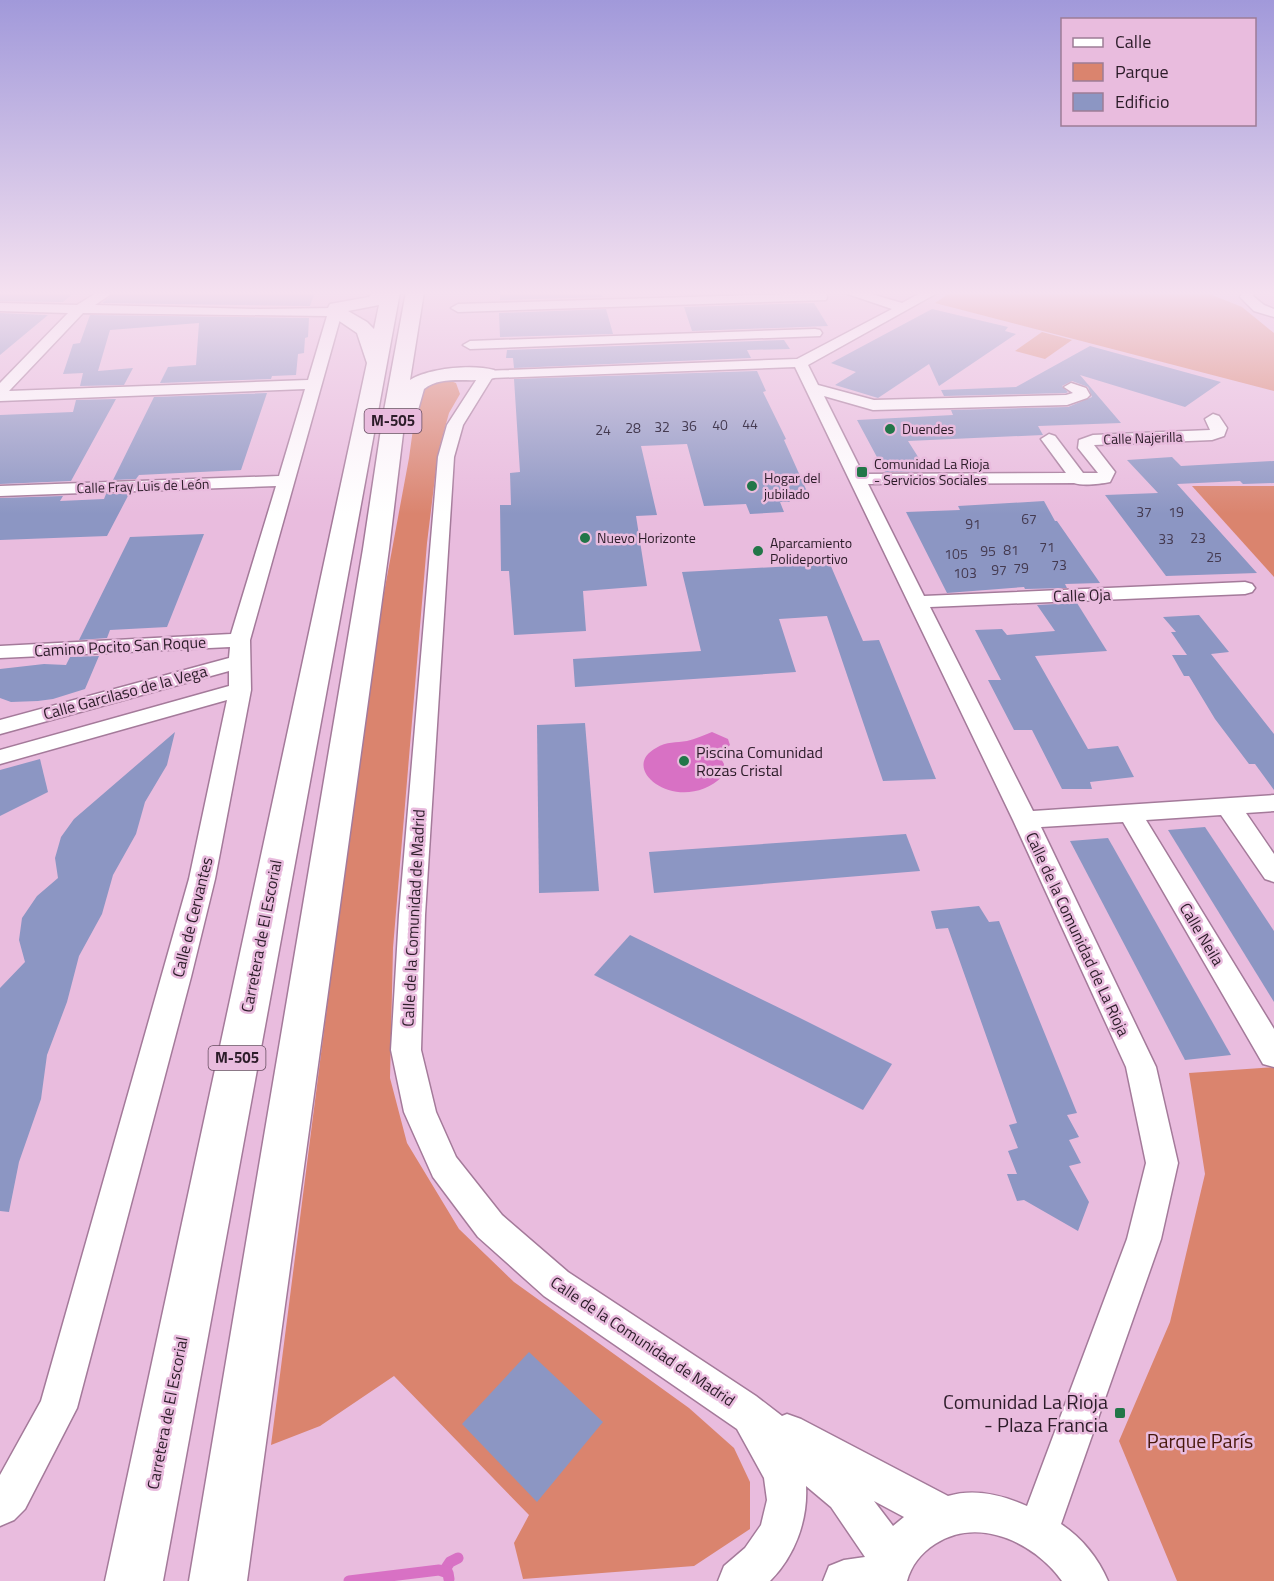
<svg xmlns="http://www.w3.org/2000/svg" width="1274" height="1581" viewBox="0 0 1274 1581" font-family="'Titillium Web',sans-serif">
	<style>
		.green { fill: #da846e }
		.water { fill: #d871c4 }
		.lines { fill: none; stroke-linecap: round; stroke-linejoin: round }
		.stream { stroke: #d871c4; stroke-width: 11 }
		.building { fill: #8c96c3 }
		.minor-casing { stroke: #a47a9a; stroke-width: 3 }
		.highway-casing { stroke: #a47a9a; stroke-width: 3 }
		.minor { fill: #fff; fill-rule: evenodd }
		.highway { fill: #fff; fill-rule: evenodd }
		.poi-dot { fill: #227648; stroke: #e9bcde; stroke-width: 2 }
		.labels { text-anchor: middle; stroke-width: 5; stroke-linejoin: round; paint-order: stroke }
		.number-label { font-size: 14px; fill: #443a50 }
		.far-poi-label { font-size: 14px; fill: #2c1c29; stroke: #e9bcde; text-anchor: start }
		.far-street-label { font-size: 14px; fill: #2c1c29; stroke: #e9bcde }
		.shield { fill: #e9bcde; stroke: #654c5f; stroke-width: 1.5 }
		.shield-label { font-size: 15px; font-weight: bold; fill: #2c1c29 }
		.street-label { font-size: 16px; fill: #2c1c29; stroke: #e9bcde }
		.poi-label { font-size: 16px; fill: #2c1c29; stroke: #e9bcde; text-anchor: start }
		.near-poi-label { font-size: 20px; fill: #2c1c29; stroke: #e9bcde; text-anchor: end }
		.near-park-label { font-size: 20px; fill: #48180c; stroke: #e9bcde }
	</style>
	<rect width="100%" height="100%" fill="#e9bcde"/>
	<g class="green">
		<path d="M951,292H1205L1242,307L1274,333V391L935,303Z"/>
		<path d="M1042,332L1072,340L1045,359L1015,351Z"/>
		<path d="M445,379L456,383L460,394L449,413L438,453L427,543L393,948L390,1078L407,1143L459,1229L514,1282L689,1408L734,1448L750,1482V1529L694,1566L523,1579L514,1543L529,1515L394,1376L320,1426L271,1445L371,663L409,458L419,386Z"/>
		<path d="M1192,486H1274V577Z"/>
		<path d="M1274,1067V1581H1177L1119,1441L1170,1322L1205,1174L1189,1073Z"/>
	</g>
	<path class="water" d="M712,732L728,739L730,745L719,755L724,764L723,776C681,817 616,770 656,748C667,741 676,743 687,741C695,739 704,735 712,732Z"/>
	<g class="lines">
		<g class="stream">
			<path d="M444,1571L450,1562L458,1558"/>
			<path d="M349,1581L439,1570L448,1573L449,1579"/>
		</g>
	</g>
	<g class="building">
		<path d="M0,292H75L63,302L0,301Z"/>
		<path d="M116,292H315L310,306L102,303Z"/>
		<path d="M601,292L603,297L500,300V294Z"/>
		<path d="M814,303L828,326L692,331L684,307Z"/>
		<path d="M606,309L613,334L500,337L499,313Z"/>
		<path d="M932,309L1008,327L1005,331L1016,334L939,386L929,364L878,398L835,385L856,372L831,363Z"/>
		<path d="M0,313L48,315L0,355Z"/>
		<path d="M90,315L309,318L308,337L305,338L304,353L298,354L296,375L272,376L271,379L160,383L168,367L196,365L199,323L110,330L98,371L133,368L124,385L80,386L83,373L63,374L73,344L80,343Z"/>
		<path d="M784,340L790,349L747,350L751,358L514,368L513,358H506L507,350Z"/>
		<path d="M1090,346L1221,382L1185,407L1080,375L1121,423L1038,426L1043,435L908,441L927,471L885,472L857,420L953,415L951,410L1068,407L1092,397L1088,387L1072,381L1062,386L1068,392L1066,393L944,396L941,390L1016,387Z"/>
		<path d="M757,371L766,391L763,392L786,439L784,440L809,496L788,497L790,502H780L784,512L750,514L746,504L704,506L687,444L641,446L657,515L636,516L647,586L583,591L586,631L514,635L509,571H501L500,505H511L510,473L520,472L514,379Z"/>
		<path d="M267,393L241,470L139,475L136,479L113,480L154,397Z"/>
		<path d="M116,399L71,481L0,484V415L73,412L76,400Z"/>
		<path d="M1172,457L1181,466L1274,461V483L1243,484L1240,481L1177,484L1257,573L1166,576L1105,495L1158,493L1127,460Z"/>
		<path d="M106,494H129L107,536L0,540V498L63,496L60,501L104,499Z"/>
		<path d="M1044,501L1055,521H1057L1100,583L1065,584L1067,588L1025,589L1024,587L947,593L906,512L960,510L958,506Z"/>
		<path d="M204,534L167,627L110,630L107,638L79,640L130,537Z"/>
		<path d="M830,564L863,641L879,640L936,779L883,781L827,616L779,619L796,672L575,687L573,659L701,651L682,572Z"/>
		<path d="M1077,603L1107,651L1035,656L1088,749L1118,746L1134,777L1090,782L1092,789H1062L1032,730H1014L988,680H1001L975,630L1002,629L1007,635L1055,631L1037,605Z"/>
		<path d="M1199,615L1229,652L1211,654L1274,734V790L1255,764H1249L1215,719L1189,676H1184L1172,655H1187L1171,632H1176L1163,617Z"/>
		<path d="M99,656L85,689L53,699L38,701L11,702L0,698V669L44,664L66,665L70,657Z"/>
		<path d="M585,723L599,891L539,893L537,725Z"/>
		<path d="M175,732L167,765L145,802L136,834L113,875L102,914L79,956L67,1002L47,1055L41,1099L19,1162L9,1212L0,1211V988L25,962L19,940L22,918L37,896L58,878L55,858L61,837L74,819Z"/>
		<path d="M40,759L48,792L0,816V770Z"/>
		<path d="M1205,827L1274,931V1002L1168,830Z"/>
		<path d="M906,834L920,871L654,893L649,852Z"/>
		<path d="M1108,838L1231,1055L1185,1060L1070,841Z"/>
		<path d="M979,906L989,922L999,921L1077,1113L1067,1115L1079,1137L1069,1140L1081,1163L1069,1166L1089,1202L1078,1231L1024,1200L1017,1201L1007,1174H1017L1008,1151L1018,1148L1009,1125L1017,1123L948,928L936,929L931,911Z"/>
		<path d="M630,935L800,1018L892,1064L863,1110L594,975Z"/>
		<path d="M529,1352L603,1422L537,1502L462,1424Z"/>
	</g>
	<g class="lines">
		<g class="minor-casing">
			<g id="minor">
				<path d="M98,292H114L95,305L260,309L335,308L342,312L250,640L251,690L215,879L191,977L77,1408L25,1509L14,1520L0,1526V1475L41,1401L189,879L227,700L0,764V750L229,686V671L0,734V720L229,658L230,647L0,658V646L231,634L276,486L0,496V486L279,476L305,389L0,401V383L68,313L0,311V303L77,305ZM83,313L327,316L308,380L9,391Z"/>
				<path d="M842,292H864L902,303L922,292H939L808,365L818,385L874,400L1066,395L1073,393L1064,387L1071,383L1086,388L1090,395L1087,398L1067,405L873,410L824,396L863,474L1066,473L1041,439L1049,434L1055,436L1083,473H1098L1078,448L1079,440L1093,435L1210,430L1205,419L1213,414L1219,416L1227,428L1224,436L1212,440L1094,445L1115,472L1110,482C1100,484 1083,486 1074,483L868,484L924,596L1245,582L1252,584L1255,588L1252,592L1245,594L930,607L1033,811L1274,795V811L1246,813L1274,854V882L1265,879L1221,815L1146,820L1274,1029V1067L1263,1064L1123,822L1041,827L1156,1067L1178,1163L1161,1239L1061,1524C1082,1538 1098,1558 1108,1581H1062C1034,1542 978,1516 935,1544C921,1553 911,1566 907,1581H823L829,1566L844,1560L865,1557L831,1507L806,1486C808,1520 795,1556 770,1581H718L724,1566L745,1548L761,1525L767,1500L764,1478L737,1429L544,1296L478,1237L433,1177L404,1112L391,1050L399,915L438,457L447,425L482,371L797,359L892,309ZM795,367L1013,820L1126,1067L1146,1163L1127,1239L1027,1506C1002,1495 975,1488 948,1496L801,1419L787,1414L782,1416L756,1396L568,1272L502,1215L456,1157L436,1112L421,1050L425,915L454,457L463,425L492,378ZM874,1501L904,1517L893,1526Z"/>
				<path d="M1242,292H1254L1253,296L1264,305L1274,309V317L1254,311L1240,297Z"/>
				<path d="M821,293L826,294L827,297L826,300L458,312L451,308L458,304Z"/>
				<path d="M815,329L820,330L822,333L820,336L470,349L463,345L470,341Z"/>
			</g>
		</g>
		<g class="highway-casing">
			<g id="highway">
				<path d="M372,292H400L163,1581H105L367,363L357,333L326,312L330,304L369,297ZM379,305L374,329L367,322L348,311Z"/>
				<path d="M406,292H424L410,380C429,368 473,364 494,370L497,374L494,378C472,384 443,374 424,389L414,424L404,425L389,549L247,1581H189L363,549L383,416Z"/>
			</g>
		</g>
		<use href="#minor" class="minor"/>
		<use href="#highway" class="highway"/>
	</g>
	<linearGradient id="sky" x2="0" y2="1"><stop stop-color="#a199da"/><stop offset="0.57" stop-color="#f5e1f0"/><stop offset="1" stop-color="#f5e1f0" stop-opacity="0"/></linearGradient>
	<rect width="1274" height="514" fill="url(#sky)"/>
	<g class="poi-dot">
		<circle cx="890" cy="429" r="6"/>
		<rect x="856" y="466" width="12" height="12" rx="3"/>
		<circle cx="752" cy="486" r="6"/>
		<circle cx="585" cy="538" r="6"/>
		<circle cx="758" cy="551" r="6"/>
		<circle cx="684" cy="761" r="6"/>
		<rect x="1114" y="1407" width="12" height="12" rx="3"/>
	</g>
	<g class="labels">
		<g class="number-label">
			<text x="750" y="429">44</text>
			<text x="720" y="430">40</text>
			<text x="689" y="431">36</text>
			<text x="662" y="432">32</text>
			<text x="633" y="433">28</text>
			<text x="603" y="435">24</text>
			<text x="1144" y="517">37</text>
			<text x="1176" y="517">19</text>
			<text x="1029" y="524">67</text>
			<text x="973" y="529">91</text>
			<text x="1198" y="543">23</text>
			<text x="1166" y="544">33</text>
			<text x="1047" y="552">71</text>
			<text x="1011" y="555">81</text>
			<text x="988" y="556">95</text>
			<text x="956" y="559">105</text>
			<text x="1214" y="562">25</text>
			<text x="1059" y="570">73</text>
			<text x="1021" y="573">79</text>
			<text x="999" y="575">97</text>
			<text x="965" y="578">103</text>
		</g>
		<g class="far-poi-label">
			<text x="902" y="434">Duendes</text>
			<text x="874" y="469">Comunidad La Rioja<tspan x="874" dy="16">- Servicios Sociales</tspan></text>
			<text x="764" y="483">Hogar del<tspan x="764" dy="16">jubilado</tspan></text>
			<text x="597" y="543">Nuevo Horizonte</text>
			<text x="770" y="548">Aparcamiento<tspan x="770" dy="16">Polideportivo</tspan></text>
		</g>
		<g class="far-street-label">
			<text transform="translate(1143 438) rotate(-2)" y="5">Calle Najerilla</text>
			<text transform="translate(143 486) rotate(-2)" y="5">Calle Fray Luis de León</text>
		</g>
		<g class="shield">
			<rect x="364.5" y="409" width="57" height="24" rx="4.5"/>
			<rect x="208.5" y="1046" width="57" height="24" rx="4.5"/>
		</g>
		<g class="shield-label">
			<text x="393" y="426">M-505</text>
			<text x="237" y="1063">M-505</text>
		</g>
		<g class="street-label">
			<text transform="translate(1082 595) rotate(-2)" y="6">Calle Oja</text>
			<text transform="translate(120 646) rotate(-3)" y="6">Camino Pocito San Roque</text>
			<text transform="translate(125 692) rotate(-15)" y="6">Calle Garcilaso de la Vega</text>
			<text transform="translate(192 917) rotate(-76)" y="6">Calle de Cervantes</text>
			<text transform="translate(413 918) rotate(-87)" y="6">Calle de la Comunidad de Madrid</text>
			<text transform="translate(1078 934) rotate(65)" y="6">Calle de la Comunidad de La Rioja</text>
			<text transform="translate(1202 934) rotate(59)" y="6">Calle Neila</text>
			<text transform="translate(261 936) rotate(-79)" y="6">Carretera de El Escorial</text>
			<text transform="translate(643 1341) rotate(34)" y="6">Calle de la Comunidad de Madrid</text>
			<text transform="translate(167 1413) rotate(-79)" y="6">Carretera de El Escorial</text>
		</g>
		<g class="poi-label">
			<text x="696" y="758">Piscina Comunidad<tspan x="696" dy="18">Rozas Cristal</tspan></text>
		</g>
		<g class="near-poi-label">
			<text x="1108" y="1409">Comunidad La Rioja<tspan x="1108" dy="23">- Plaza Francia</tspan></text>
		</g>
		<g class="near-park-label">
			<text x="1200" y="1448">Parque París</text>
		</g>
	</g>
	<rect x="1061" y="18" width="195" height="108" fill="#e9bcde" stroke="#9d7c96" stroke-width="1.5"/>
	<rect x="1073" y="38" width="30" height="9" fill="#ffffff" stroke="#9d7c96" stroke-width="1.5"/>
	<text x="1115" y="48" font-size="18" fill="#2c1c29">Calle</text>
	<rect x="1073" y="63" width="30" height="18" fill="#da846e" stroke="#9d7c96" stroke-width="1.5"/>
	<text x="1115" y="78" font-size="18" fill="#2c1c29">Parque</text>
	<rect x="1073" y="93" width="30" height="18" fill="#8c96c3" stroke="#9d7c96" stroke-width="1.5"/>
	<text x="1115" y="108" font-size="18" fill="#2c1c29">Edificio</text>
</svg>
